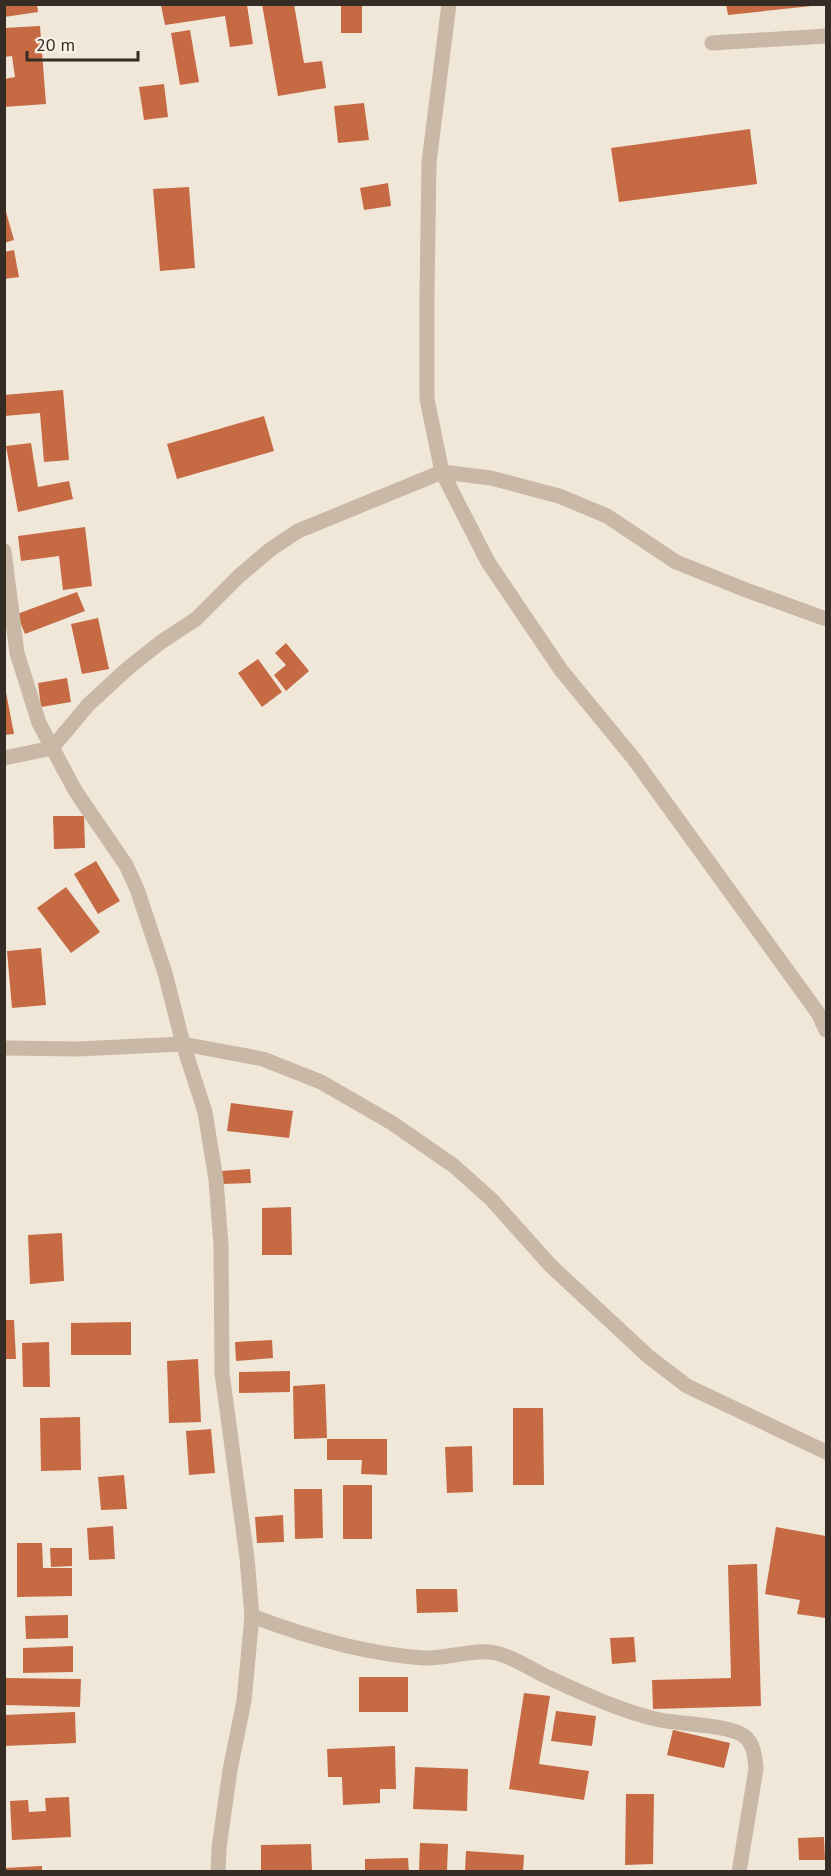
<svg xmlns="http://www.w3.org/2000/svg" width="831" height="1876" viewBox="0 0 831 1876" font-family="'PT Sans',sans-serif">
	<style>
		.building { fill: #c56a43 }
		.lines { fill: none; stroke-linecap: round; stroke-linejoin: round }
		.service { stroke: #c9b8a5; stroke-width: 15 }
		.minor { stroke: #c9b8a5; stroke-width: 15 }
	</style>
	<rect width="100%" height="100%" fill="#f1e7d9"/>
	<g class="building">
		<path d="M4,4H37L38,12L4,17Z"/>
		<path d="M262,4H294L304,63L322,61L326,88L278,96Z"/>
		<path d="M726,4H812V6L728,15Z"/>
		<path d="M161,5H247L253,44L230,47L225,16L165,25Z"/>
		<rect x="341" y="5" width="21" height="28"/>
		<path d="M40,26L46,104L4,107V79L15,77L12,56L4,57V28Z"/>
		<path d="M190,30L199,82L180,85L171,33Z"/>
		<path d="M164,84L168,117L144,120L139,87Z"/>
		<path d="M364,103L369,140L338,143L334,106Z"/>
		<path d="M750,129L757,184L619,202L611,148Z"/>
		<path d="M388,183L391,206L364,210L360,188Z"/>
		<path d="M189,187L195,268L160,271L153,189Z"/>
		<path d="M4,205L14,240L4,243Z"/>
		<path d="M14,250L19,277L4,279V252Z"/>
		<path d="M63,390L69,460L44,462L40,413L4,416V395Z"/>
		<path d="M264,416L274,451L177,479L167,444Z"/>
		<path d="M31,443L38,487L69,481L73,499L18,512L6,446Z"/>
		<path d="M85,527L92,586L63,590L59,556L21,561L18,536Z"/>
		<path d="M77,592L85,611L25,634L17,614Z"/>
		<path d="M98,618L109,669L82,674L71,624Z"/>
		<path d="M286,643L309,671L286,691L274,675L286,665L275,653Z"/>
		<path d="M258,659L282,692L262,707L238,673Z"/>
		<path d="M67,678L71,702L41,707L38,683Z"/>
		<path d="M4,682L14,734L4,735Z"/>
		<path d="M53,816H84L85,848L54,849Z"/>
		<path d="M96,861L120,901L98,914L74,874Z"/>
		<path d="M66,887L100,932L71,953L37,908Z"/>
		<path d="M41,948L46,1005L12,1008L7,951Z"/>
		<path d="M231,1103L293,1111L289,1138L227,1131Z"/>
		<path d="M250,1169L251,1183L222,1184L221,1171Z"/>
		<path d="M291,1207L292,1255H262V1208Z"/>
		<path d="M62,1233L64,1281L30,1284L28,1235Z"/>
		<path d="M5,1320H14L16,1359H5Z"/>
		<path d="M131,1322V1355H71V1323Z"/>
		<path d="M272,1340L273,1358L236,1361L235,1342Z"/>
		<path d="M49,1342L50,1387H23L22,1343Z"/>
		<path d="M198,1359L201,1422L169,1423L167,1361Z"/>
		<path d="M290,1371V1392L239,1393V1372Z"/>
		<path d="M325,1384L327,1438L294,1439L293,1386Z"/>
		<path d="M513,1408H543L544,1485H513Z"/>
		<path d="M80,1417L81,1470L41,1471L40,1418Z"/>
		<path d="M211,1429L215,1473L189,1475L186,1431Z"/>
		<path d="M327,1439H387V1475L361,1474L362,1460H327Z"/>
		<path d="M472,1446L473,1492L447,1493L445,1447Z"/>
		<path d="M124,1475L127,1509L101,1510L98,1477Z"/>
		<rect x="343" y="1485" width="29" height="54"/>
		<path d="M294,1489H322L323,1538L295,1539Z"/>
		<path d="M283,1515L284,1542L257,1543L255,1517Z"/>
		<path d="M113,1526L115,1559L89,1560L87,1528Z"/>
		<path d="M776,1527L826,1536V1618L797,1614L800,1600L765,1594Z"/>
		<path d="M17,1543H42L43,1568H72V1596L17,1597Z"/>
		<path d="M50,1548H72V1566L51,1567Z"/>
		<path d="M757,1564L761,1706L653,1709L652,1680L731,1678L728,1565Z"/>
		<path d="M416,1589H457L458,1612L417,1613Z"/>
		<path d="M68,1615V1638L26,1639L25,1616Z"/>
		<path d="M634,1637L636,1662L612,1664L610,1638Z"/>
		<path d="M73,1646V1672L23,1673V1648Z"/>
		<rect x="359" y="1677" width="49" height="35"/>
		<path d="M4,1678L81,1679L80,1707L4,1705Z"/>
		<path d="M524,1693L550,1696L539,1764L589,1771L584,1800L509,1789Z"/>
		<path d="M556,1711L596,1716L592,1746L551,1741Z"/>
		<path d="M75,1712L76,1743L4,1746V1715Z"/>
		<path d="M673,1730L730,1743L724,1768L667,1755Z"/>
		<path d="M395,1746L396,1789H380V1803L343,1805L342,1777H328L327,1749Z"/>
		<path d="M415,1767L468,1769L467,1811L413,1809Z"/>
		<path d="M626,1794H654L653,1864L625,1865Z"/>
		<path d="M69,1797L71,1837L12,1840L10,1801L28,1800L29,1812L46,1811L45,1798Z"/>
		<path d="M824,1837L825,1860H799L798,1838Z"/>
		<path d="M420,1843L448,1844L447,1872H419Z"/>
		<path d="M311,1844L312,1872H261V1845Z"/>
		<path d="M466,1851L524,1855L523,1872H465Z"/>
		<path d="M408,1858L409,1872H365V1859Z"/>
		<path d="M42,1866V1872H4V1868Z"/>
	</g>
	<g class="lines">
		<path class="service" d="M712,43L826,36"/>
		<g class="minor">
			<path d="M449,4L429,162L427,295V399L442,472L488,562L561,670L634,759L818,1013L826,1030"/>
			<path d="M4,551L17,653L39,723L76,792L126,865L137,889L165,973L183,1044L205,1112L216,1180L221,1246L222,1373L247,1558L252,1616L244,1701L230,1770L219,1848L218,1872"/>
			<path d="M4,758L52,748L88,705L127,669L161,642L196,619L239,576L271,549L298,531L442,472L491,478L559,496L607,516L676,562L746,590L826,619"/>
			<path d="M4,1048L77,1049L183,1044L263,1059L321,1082L392,1123L454,1166L491,1199L551,1266L649,1357L687,1386L826,1452"/>
			<path d="M252,1616C307,1637 365,1654 424,1658C445,1659 478,1648 496,1653C513,1657 530,1668 545,1676C582,1693 620,1711 660,1720C679,1724 730,1725 744,1736C754,1743 755,1757 756,1769L739,1872"/>
		</g>
	</g>
	<rect width="831" height="1876" fill="none" stroke="#352c26" stroke-width="12"/>
	<path d="M27 51v9h111v-9" fill="none" stroke="#352c26" stroke-width="3"/>
	<text x="36" y="51" font-size="18" fill="#352c26" stroke="#f9f1e5" stroke-width="4.5" paint-order="stroke">20 m</text>
</svg>
